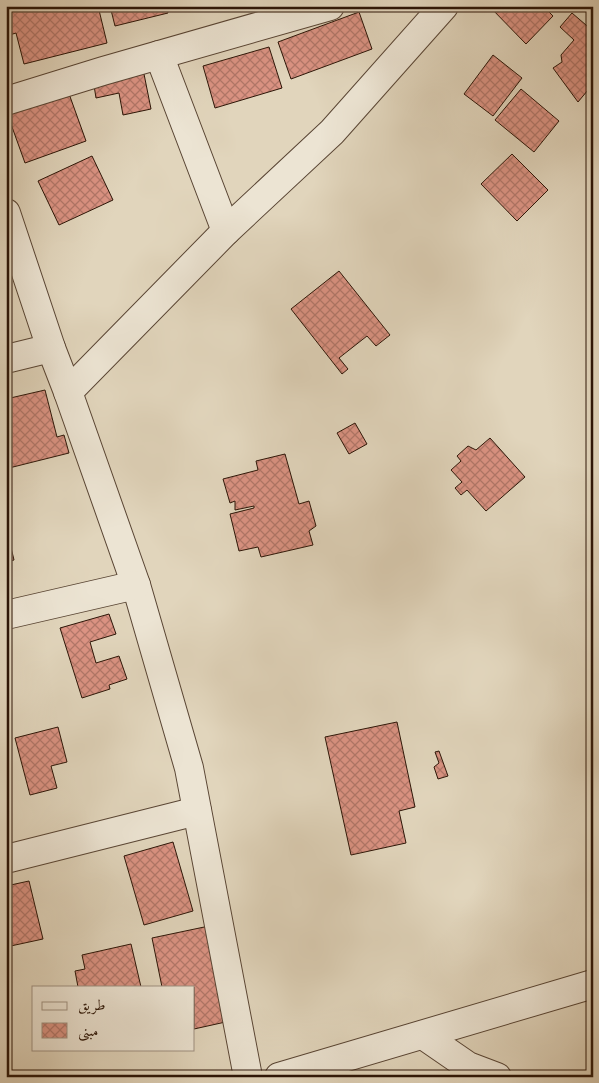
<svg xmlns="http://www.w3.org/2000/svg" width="599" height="1083" viewBox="0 0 599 1083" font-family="'Sorts Mill Goudy',Amiri,serif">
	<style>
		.building { fill: url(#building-cross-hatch); stroke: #2c1507 }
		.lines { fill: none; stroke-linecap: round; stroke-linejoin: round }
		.minor-casing { stroke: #594534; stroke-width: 30 }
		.tertiary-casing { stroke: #594534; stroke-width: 30 }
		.minor { stroke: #ece4d3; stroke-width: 28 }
		.tertiary { stroke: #ece4d3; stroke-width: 28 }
	</style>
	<defs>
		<pattern id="building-cross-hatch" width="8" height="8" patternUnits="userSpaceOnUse" patternTransform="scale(1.25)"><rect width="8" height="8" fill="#db9383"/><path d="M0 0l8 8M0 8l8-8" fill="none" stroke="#b27769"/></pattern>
	</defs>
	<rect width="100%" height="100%" fill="#e1d5bc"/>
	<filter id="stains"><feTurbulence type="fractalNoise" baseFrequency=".004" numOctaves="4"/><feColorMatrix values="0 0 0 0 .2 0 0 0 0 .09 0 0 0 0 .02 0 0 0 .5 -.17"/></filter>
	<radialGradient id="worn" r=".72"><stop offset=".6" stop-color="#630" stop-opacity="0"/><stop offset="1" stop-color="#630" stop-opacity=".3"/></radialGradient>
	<g class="building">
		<path d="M6,6H98L107,43L24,64L16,33L6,36Z"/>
		<path d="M110,6H166L168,13L115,26Z"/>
		<path d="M489,6H543L553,16L526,44Z"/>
		<path d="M359,12L372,49L291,79L278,42Z"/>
		<path d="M572,13L593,31V84L578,102L553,68L562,62L561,55L574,40L560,27Z"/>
		<path d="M269,47L282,88L215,108L203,66Z"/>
		<path d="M493,55L522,78L493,116L464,94Z"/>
		<path d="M143,69L151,109L123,115L119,93L96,98L93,79Z"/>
		<path d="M521,89L559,121L534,152L495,120Z"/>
		<path d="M68,91L86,141L25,163L7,113Z"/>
		<path d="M512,154L548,190L517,221L481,184Z"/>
		<path d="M92,156L113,200L59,225L38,181Z"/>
		<path d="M339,271L390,335L376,346L367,336L339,358L348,369L342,374L291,309Z"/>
		<path d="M45,390L57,437L64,435L69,453L9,468L6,459V399Z"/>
		<path d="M355,423L367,444L349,454L337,433Z"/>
		<path d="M490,438L525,477L486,511L467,490L461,495L455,488L462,482L451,470L461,461L457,456L468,446L476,450Z"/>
		<path d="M285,454L299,504L309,501L316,526L309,531L313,545L261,557L258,547L239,551L230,514L254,508V506L235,510V501L230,503L223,479L258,470L256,461Z"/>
		<path d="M6,527L14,560L6,562Z"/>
		<path d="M109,614L116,634L90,642L96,663L119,656L127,679L109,685L110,689L82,698L60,628Z"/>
		<path d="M397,722L415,807L399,811L406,843L351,855L325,737Z"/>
		<path d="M58,727L67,762L51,766L57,788L30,795L15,738Z"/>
		<path d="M439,751L448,776L438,779L434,767L439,763L435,752Z"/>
		<path d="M173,842L193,911L144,925L124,856Z"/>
		<path d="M29,881L43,939L6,947V886Z"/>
		<path d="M209,926L230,1021L194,1029V987H162L152,938Z"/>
		<path d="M131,944L141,987H78L75,971L85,969L82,955Z"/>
	</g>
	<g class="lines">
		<g class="minor-casing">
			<g id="minor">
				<path d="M159,55L226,231"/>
				<path d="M6,101L103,71L330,6"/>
				<path d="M6,213L51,348L68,392L136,585L189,768L248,1077"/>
				<path d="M6,359L51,348"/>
				<path d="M68,392L226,231L332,132L444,6"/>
				<path d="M6,615L136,585"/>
				<path d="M6,859L197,811"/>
				<path d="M423,1035L468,1066L497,1077"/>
			</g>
		</g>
		<g class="tertiary-casing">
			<path id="tertiary" d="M279,1077L593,984"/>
		</g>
		<use href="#minor" class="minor"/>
		<use href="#tertiary" class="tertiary"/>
	</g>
	<rect width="599" height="1083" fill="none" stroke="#e1d5bc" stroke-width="25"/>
	<rect x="8" y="8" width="584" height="1068" fill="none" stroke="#2c1507" stroke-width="2.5"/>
	<rect x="12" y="12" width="574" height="1058" fill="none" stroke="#2c1507"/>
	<rect x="32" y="986" width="162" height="65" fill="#ece4d3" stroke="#9f9181"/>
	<rect x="42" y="1002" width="25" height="8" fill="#ece4d3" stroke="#9f9181"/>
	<text x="78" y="1010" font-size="15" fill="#2c1507">طريق</text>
	<rect x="42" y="1023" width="25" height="15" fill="url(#building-cross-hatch)" stroke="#9f9181"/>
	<text x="78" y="1036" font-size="15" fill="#2c1507">مبنى</text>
	<rect width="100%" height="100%" filter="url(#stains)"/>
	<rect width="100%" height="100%" fill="url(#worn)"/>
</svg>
